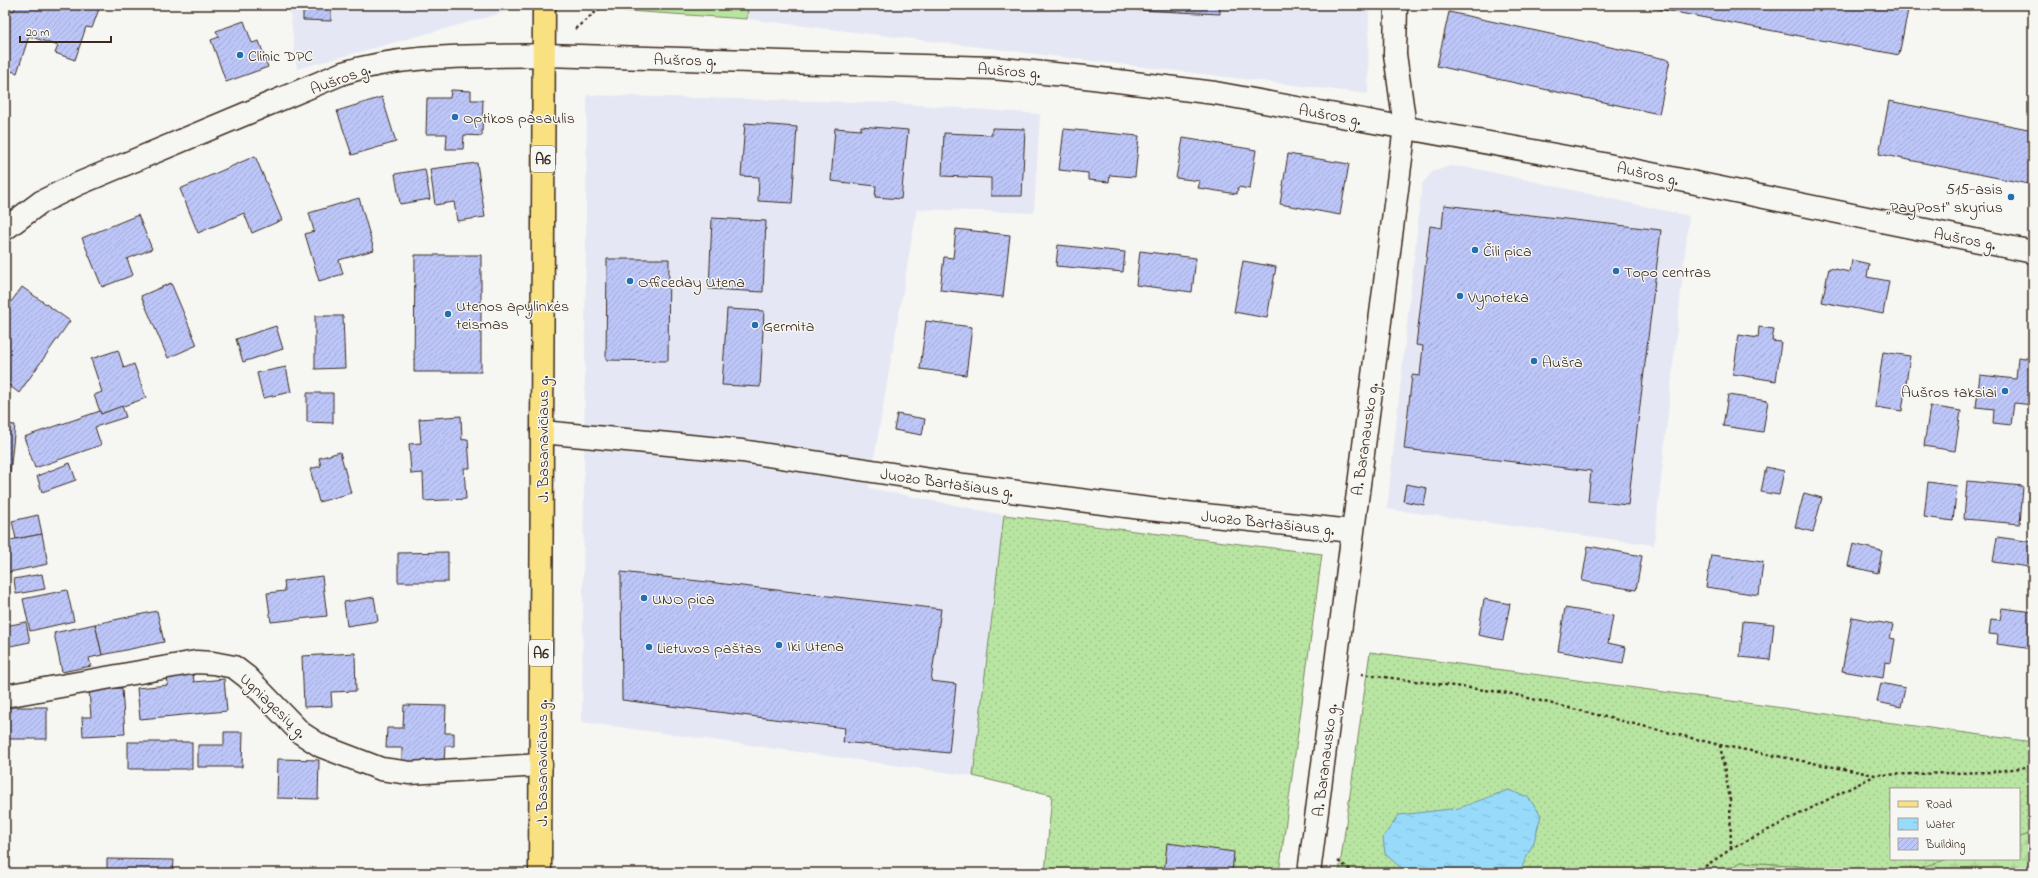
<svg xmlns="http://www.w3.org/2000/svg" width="2038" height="878" viewBox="0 0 2038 878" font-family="'Indie Flower',sans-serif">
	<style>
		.built { fill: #e5e8f4 }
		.grass { fill: url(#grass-dots); stroke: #7a8860 }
		.wetland { fill: url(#wetland-marsh); stroke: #7a8860 }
		.park { fill: #b9e5a2; stroke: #7a8860 }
		.water { fill: url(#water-ripples); stroke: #7294a1 }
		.building { fill: url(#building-hatch); stroke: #3b2a1e }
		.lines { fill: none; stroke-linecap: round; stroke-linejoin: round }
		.minor-casing { stroke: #3b2a1e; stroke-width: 25 }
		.tertiary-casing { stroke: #3b2a1e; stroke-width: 25 }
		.primary-casing { stroke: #3b2a1e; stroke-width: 25 }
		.path { stroke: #3b2a1e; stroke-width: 2.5; stroke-dasharray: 3 3; stroke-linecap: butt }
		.minor { stroke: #f6f6f2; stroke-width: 22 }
		.tertiary { stroke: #f6f6f2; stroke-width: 22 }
		.primary { stroke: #f9e181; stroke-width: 22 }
		.poi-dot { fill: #1f6fb2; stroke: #f6f6f2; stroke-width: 1.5 }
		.labels { text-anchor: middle; stroke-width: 3; stroke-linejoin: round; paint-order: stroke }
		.shield { fill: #f6f6f2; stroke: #73675e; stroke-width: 1 }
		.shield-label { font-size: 15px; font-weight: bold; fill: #3b2a1e }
		.poi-label { font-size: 16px; fill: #3b2a1e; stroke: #f6f6f2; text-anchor: start }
		.street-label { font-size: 16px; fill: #3b2a1e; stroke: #f6f6f2 }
	</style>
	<defs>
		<pattern id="grass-dots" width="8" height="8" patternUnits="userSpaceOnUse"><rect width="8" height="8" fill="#b9e5a2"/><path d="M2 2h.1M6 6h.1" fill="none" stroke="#a0c58b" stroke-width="1.8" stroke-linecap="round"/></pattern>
		<pattern id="wetland-marsh" width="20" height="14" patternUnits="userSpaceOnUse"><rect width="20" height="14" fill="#b9e5a2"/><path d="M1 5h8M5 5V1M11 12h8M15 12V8" fill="none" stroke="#a0c58b"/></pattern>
		<pattern id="water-ripples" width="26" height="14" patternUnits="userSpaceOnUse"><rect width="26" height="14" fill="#97daf9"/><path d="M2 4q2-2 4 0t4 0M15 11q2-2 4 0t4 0" fill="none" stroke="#83bbd5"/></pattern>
		<pattern id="building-hatch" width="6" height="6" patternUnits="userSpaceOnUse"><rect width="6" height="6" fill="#bcc6f8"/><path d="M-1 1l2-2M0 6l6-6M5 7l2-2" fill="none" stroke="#a2aad4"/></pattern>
	</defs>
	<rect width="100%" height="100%" fill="#f6f6f2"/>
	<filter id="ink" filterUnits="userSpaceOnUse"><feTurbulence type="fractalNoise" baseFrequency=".025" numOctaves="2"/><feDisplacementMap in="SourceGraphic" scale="8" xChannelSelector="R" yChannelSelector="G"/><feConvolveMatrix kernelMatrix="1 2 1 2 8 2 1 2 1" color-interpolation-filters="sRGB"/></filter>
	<g filter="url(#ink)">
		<g class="built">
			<path d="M289,5H506V12L297,69Z"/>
			<path d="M748,5H1369L1368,94L747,19Z"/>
			<path d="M587,95L894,103L1040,114L1034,213L917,209L869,488L1004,515L973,776L582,722Z"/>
			<path d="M1450,166L1473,168L1689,216L1654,545L1387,509L1422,184L1432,172Z"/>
		</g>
		<g class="grass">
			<path d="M1004,515L1322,554L1279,873H1045L1052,795L973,776Z"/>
			<path d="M1370,652L2033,742V833L2019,837V789H1891V859H1948L1903,873H1842L1790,865L1741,862L1722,873H1339Z"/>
		</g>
		<g class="wetland">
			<path d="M2033,833V873H1903L1948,859H2019V837Z"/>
			<path d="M1741,862L1790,865L1842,873H1722Z"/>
		</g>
		<path class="park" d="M598,5H748L747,19L598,9Z"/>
		<path class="water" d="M1508,790L1528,797L1541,815L1534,842L1519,873H1426L1401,868L1385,854L1383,837L1399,815L1459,808Z"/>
		<g class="building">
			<path d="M16,5H88L99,9L92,28L86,27L75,60L55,53L58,46L29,36L17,73L5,69V8L14,11Z"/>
			<path d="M303,5H387V7L331,6V21L303,20Z"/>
			<path d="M1137,5H1220V14L1137,10Z"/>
			<path d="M1638,5H1909L1899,55Z"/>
			<path d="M1449,12L1670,60L1659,114L1437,66Z"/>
			<path d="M244,21L252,43L259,41L268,67L226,82L211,40L219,37L216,31Z"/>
			<path d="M451,90L471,91V100H483L482,136L464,135L463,149H446L447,134H426L427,98H450Z"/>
			<path d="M382,97L396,142L352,155L337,111Z"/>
			<path d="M1889,101L2033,130V185L1879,154Z"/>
			<path d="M745,123L797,127L792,203L758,201L759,177L741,176Z"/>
			<path d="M861,126L908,130L901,199L875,197L876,186L831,181L835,128L861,130Z"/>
			<path d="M992,128L1025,129L1022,196H991V178L942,176L944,133L992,135Z"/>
			<path d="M1064,129L1139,136L1135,177L1110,175L1109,182L1088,180V173L1059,170Z"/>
			<path d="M1183,138L1256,150L1250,189L1238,187L1237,194L1198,188L1200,181L1176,178Z"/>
			<path d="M1288,154L1349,164L1340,215L1280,204Z"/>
			<path d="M255,156L282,220L252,233L244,213L198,233L180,189Z"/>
			<path d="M477,163L485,217L457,221L454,202L435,205L430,169Z"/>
			<path d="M425,169L430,199L400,204L395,174Z"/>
			<path d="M359,198L374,250L339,260L343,274L319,281L305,234L314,231L309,213Z"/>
			<path d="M1444,205L1661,230L1628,505L1588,501L1591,471L1404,449L1412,375L1420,376L1423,346L1416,345L1430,226L1442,228Z"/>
			<path d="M138,215L152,249L127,259L133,275L102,287L82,238Z"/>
			<path d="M712,218L766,221L763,292L709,289Z"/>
			<path d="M956,229L1010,235L1003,297L940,290L944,257L953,258Z"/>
			<path d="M1058,245L1125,252L1123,272L1056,266Z"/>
			<path d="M1140,251L1196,258L1192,292L1136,285Z"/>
			<path d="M415,255H481V372H414Z"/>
			<path d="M607,259H669L668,361L606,360Z"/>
			<path d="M1852,260L1869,264L1867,277L1889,281L1883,314L1822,302L1829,268L1850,272Z"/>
			<path d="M1243,261L1276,267L1267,318L1234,312Z"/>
			<path d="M171,283L197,345L168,358L141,296Z"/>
			<path d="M22,287L70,321L19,393L5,382V310Z"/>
			<path d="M727,309L764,311L760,387L722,385Z"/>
			<path d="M315,316H343L345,368L315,369Z"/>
			<path d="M926,321L972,327L966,375L920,369Z"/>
			<path d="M276,326L283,349L243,362L236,339Z"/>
			<path d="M1759,327L1774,329L1772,341L1781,342L1776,381L1733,374L1739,335L1758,338Z"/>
			<path d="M118,350L124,368L134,364L146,398L101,414L94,395L102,392L91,359Z"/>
			<path d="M1883,352L1910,356L1902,411L1875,407Z"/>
			<path d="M2018,357L2033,359V405L2014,403L2011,425L1993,423L1994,409L1976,407L1980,375L2016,379Z"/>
			<path d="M286,367L291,392L263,398L257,373Z"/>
			<path d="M307,393H333V423L307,422Z"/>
			<path d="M1728,395L1768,401L1763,432L1723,426Z"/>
			<path d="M122,406L126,417L95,427L101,445L35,468L24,437L100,411L101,414Z"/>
			<path d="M1930,406L1961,411L1955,451L1924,446Z"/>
			<path d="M897,414L925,419L922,435L894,430Z"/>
			<path d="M461,416L462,440L468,439L470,468H464L466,499L424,501L423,473L411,474L409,444L421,443L419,419Z"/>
			<path d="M5,424L15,425L10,473L5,472Z"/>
			<path d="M340,452L351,493L319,502L310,469L321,466L319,458Z"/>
			<path d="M70,463L76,480L42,492L37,476Z"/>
			<path d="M1766,467L1784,471L1779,495L1761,492Z"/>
			<path d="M1967,481L2023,486L2020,524L1964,519Z"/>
			<path d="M1928,482L1957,486L1953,521L1924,517Z"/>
			<path d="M1406,484L1427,488L1424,505L1403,501Z"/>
			<path d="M1804,493L1822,498L1813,532L1795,527Z"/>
			<path d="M38,515L42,534L16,539L12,521Z"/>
			<path d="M42,534L48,564L5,573V541Z"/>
			<path d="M1997,537L2033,542L2029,567L1993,562Z"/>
			<path d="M1853,544L1882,551L1878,573L1848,566Z"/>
			<path d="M1588,546L1642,556L1636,590L1582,581Z"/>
			<path d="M448,552V582H398V553Z"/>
			<path d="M1711,555L1763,562L1759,595L1706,587Z"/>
			<path d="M621,572L941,609L931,681L956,684L949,753L843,742L845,728L622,700Z"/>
			<path d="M42,574L45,589L16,594L14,579Z"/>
			<path d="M322,576L327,616L271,622L267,593L285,591L284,581Z"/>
			<path d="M67,590L74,621L30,631L23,599Z"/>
			<path d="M374,597L378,621L347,626L344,602Z"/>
			<path d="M1484,599L1510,604L1503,640L1478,635Z"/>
			<path d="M1565,608L1613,616L1608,643L1626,647L1623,663L1558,651Z"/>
			<path d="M2002,608L2033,612V649L1997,644L1998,635L1989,634L1991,619L2000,620Z"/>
			<path d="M157,611L164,642L102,655L95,624Z"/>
			<path d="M1852,617L1893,625L1890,638L1895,639L1891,663L1885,662L1883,678L1842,671Z"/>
			<path d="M1743,621L1774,624L1770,660L1740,657Z"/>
			<path d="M26,622L30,642L5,647V626Z"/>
			<path d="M95,624L102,655L89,658L91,666L62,672L54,633Z"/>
			<path d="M355,653L356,691L331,692L332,706L304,707L302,656Z"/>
			<path d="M193,672L194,682L224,679L227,711L140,719L137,688L168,685L167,675Z"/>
			<path d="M1881,683L1905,688L1901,707L1877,702Z"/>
			<path d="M122,688L125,734L83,736L82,717H91L89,690Z"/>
			<path d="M404,705L446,706L445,733H454V746H445L444,765L402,764V748H386L387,728H403Z"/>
			<rect x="5" y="707" width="42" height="32"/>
			<path d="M224,732H243L242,767H198V745H224Z"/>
			<rect x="128" y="742" width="64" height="27"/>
			<path d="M278,759L319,760L318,799L277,798Z"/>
			<path d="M1167,843L1234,852L1232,873H1164Z"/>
			<path d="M107,859L174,860L173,873H107Z"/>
		</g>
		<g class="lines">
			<g class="minor-casing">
				<g id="minor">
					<path d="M5,229L41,202L78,184L343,73C407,53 477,57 544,55"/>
					<path d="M542,432L742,451L964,485L1149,509L1352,531"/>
					<path d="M5,696L196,662L213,663L234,667L247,677L301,733L321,746L381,769L410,773L541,765"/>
					<path d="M1309,873L1405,127L1395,54L1396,5"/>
				</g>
			</g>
			<g class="tertiary-casing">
				<path id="tertiary" d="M544,55L993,68L1085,77L1215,93L1593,162L2033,252"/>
			</g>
			<g class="primary-casing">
				<path id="primary" d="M540,873L544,5"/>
			</g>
			<g class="path">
				<path d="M575,29L604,5"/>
				<path d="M1361,674L1508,693L1720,745L1875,775L1992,772L2033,766"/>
				<path d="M1720,745L1730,799L1731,849"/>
				<path d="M1338,861L1355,873"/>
				<path d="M1695,873L1731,849L1874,776"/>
			</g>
			<use href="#minor" class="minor"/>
			<use href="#tertiary" class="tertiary"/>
			<use href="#primary" class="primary"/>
		</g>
	</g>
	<g class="poi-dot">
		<circle cx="240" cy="55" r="4"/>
		<circle cx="455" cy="117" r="4"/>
		<circle cx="2011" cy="197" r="4"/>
		<circle cx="1475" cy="250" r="4"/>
		<circle cx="1616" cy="271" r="4"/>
		<circle cx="630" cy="281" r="4"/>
		<circle cx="1460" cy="296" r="4"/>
		<circle cx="448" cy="314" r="4"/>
		<circle cx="755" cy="325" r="4"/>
		<circle cx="1534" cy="361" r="4"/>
		<circle cx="2005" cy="391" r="4"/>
		<circle cx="644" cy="598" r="4"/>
		<circle cx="779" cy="645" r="4"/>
		<circle cx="649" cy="647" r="4"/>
	</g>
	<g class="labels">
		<g class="shield">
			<rect x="531" y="146" width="24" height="26" rx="3"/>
			<rect x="529" y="640" width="24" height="26" rx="3"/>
		</g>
		<g class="shield-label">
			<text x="543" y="164">A6</text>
			<text x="541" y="658">A6</text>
		</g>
		<g class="poi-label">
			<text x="248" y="61">Clinic DPC</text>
			<text x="463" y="123">Optikos pasaulis</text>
			<text x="2003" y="194" text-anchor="end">515-asis<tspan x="2003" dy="18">„PayPost“ skyrius</tspan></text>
			<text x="1483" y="256">Čili pica</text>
			<text x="1624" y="277">Topo centras</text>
			<text x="638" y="287">Officeday Utena</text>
			<text x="1468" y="302">Vynoteka</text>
			<text x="456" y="311">Utenos apylinkės<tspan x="456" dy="18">teismas</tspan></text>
			<text x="763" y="331">Germita</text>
			<text x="1542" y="367">Aušra</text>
			<text x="1997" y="397" text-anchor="end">Aušros taksiai</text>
			<text x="652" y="604">UNO pica</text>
			<text x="787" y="651">Iki Utena</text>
			<text x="657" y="653">Lietuvos paštas</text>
		</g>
		<g class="street-label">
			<text transform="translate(685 59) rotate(1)" y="6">Aušros g.</text>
			<text transform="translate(1009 70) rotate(4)" y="6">Aušros g.</text>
			<text transform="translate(340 78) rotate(-20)" y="6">Aušros g.</text>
			<text transform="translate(1330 114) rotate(10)" y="6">Aušros g.</text>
			<text transform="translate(1648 173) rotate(12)" y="6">Aušros g.</text>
			<text transform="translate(1965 238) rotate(11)" y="6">Aušros g.</text>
			<text transform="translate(542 439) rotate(-90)" y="6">J. Basanavičiaus g.</text>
			<text transform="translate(1364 439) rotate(-82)" y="6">A. Baranausko g.</text>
			<text transform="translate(947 482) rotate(8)" y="6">Juozo Bartašiaus g.</text>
			<text transform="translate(1268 522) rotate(6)" y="6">Juozo Bartašiaus g.</text>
			<text transform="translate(274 705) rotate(44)" y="6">Ugniagesių g.</text>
			<text transform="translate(1324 760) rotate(-83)" y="6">A. Baranausko g.</text>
			<text transform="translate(541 763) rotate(-90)" y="6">J. Basanavičiaus g.</text>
		</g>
	</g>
	<rect width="2038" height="878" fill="none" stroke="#f6f6f2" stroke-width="20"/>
	<rect x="10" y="10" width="2018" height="858" fill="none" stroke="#3b2a1e" stroke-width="1.5" filter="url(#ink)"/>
	<rect x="1890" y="788" width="130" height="72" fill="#f6f6f2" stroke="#aba49d"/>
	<rect x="1898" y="801" width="20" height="6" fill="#f9e181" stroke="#aba49d"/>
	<text x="1926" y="808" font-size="12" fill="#3b2a1e">Road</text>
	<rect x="1898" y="818" width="20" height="12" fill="url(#water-ripples)" stroke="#aba49d"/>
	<text x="1926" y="828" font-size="12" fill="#3b2a1e">Water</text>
	<rect x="1898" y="838" width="20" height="12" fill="url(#building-hatch)" stroke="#aba49d"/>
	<text x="1926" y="848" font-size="12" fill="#3b2a1e">Building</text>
	<path d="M20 36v6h91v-6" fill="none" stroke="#3b2a1e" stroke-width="2"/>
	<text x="26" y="36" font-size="12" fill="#3b2a1e" stroke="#f6f6f2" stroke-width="3" paint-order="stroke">20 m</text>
</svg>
